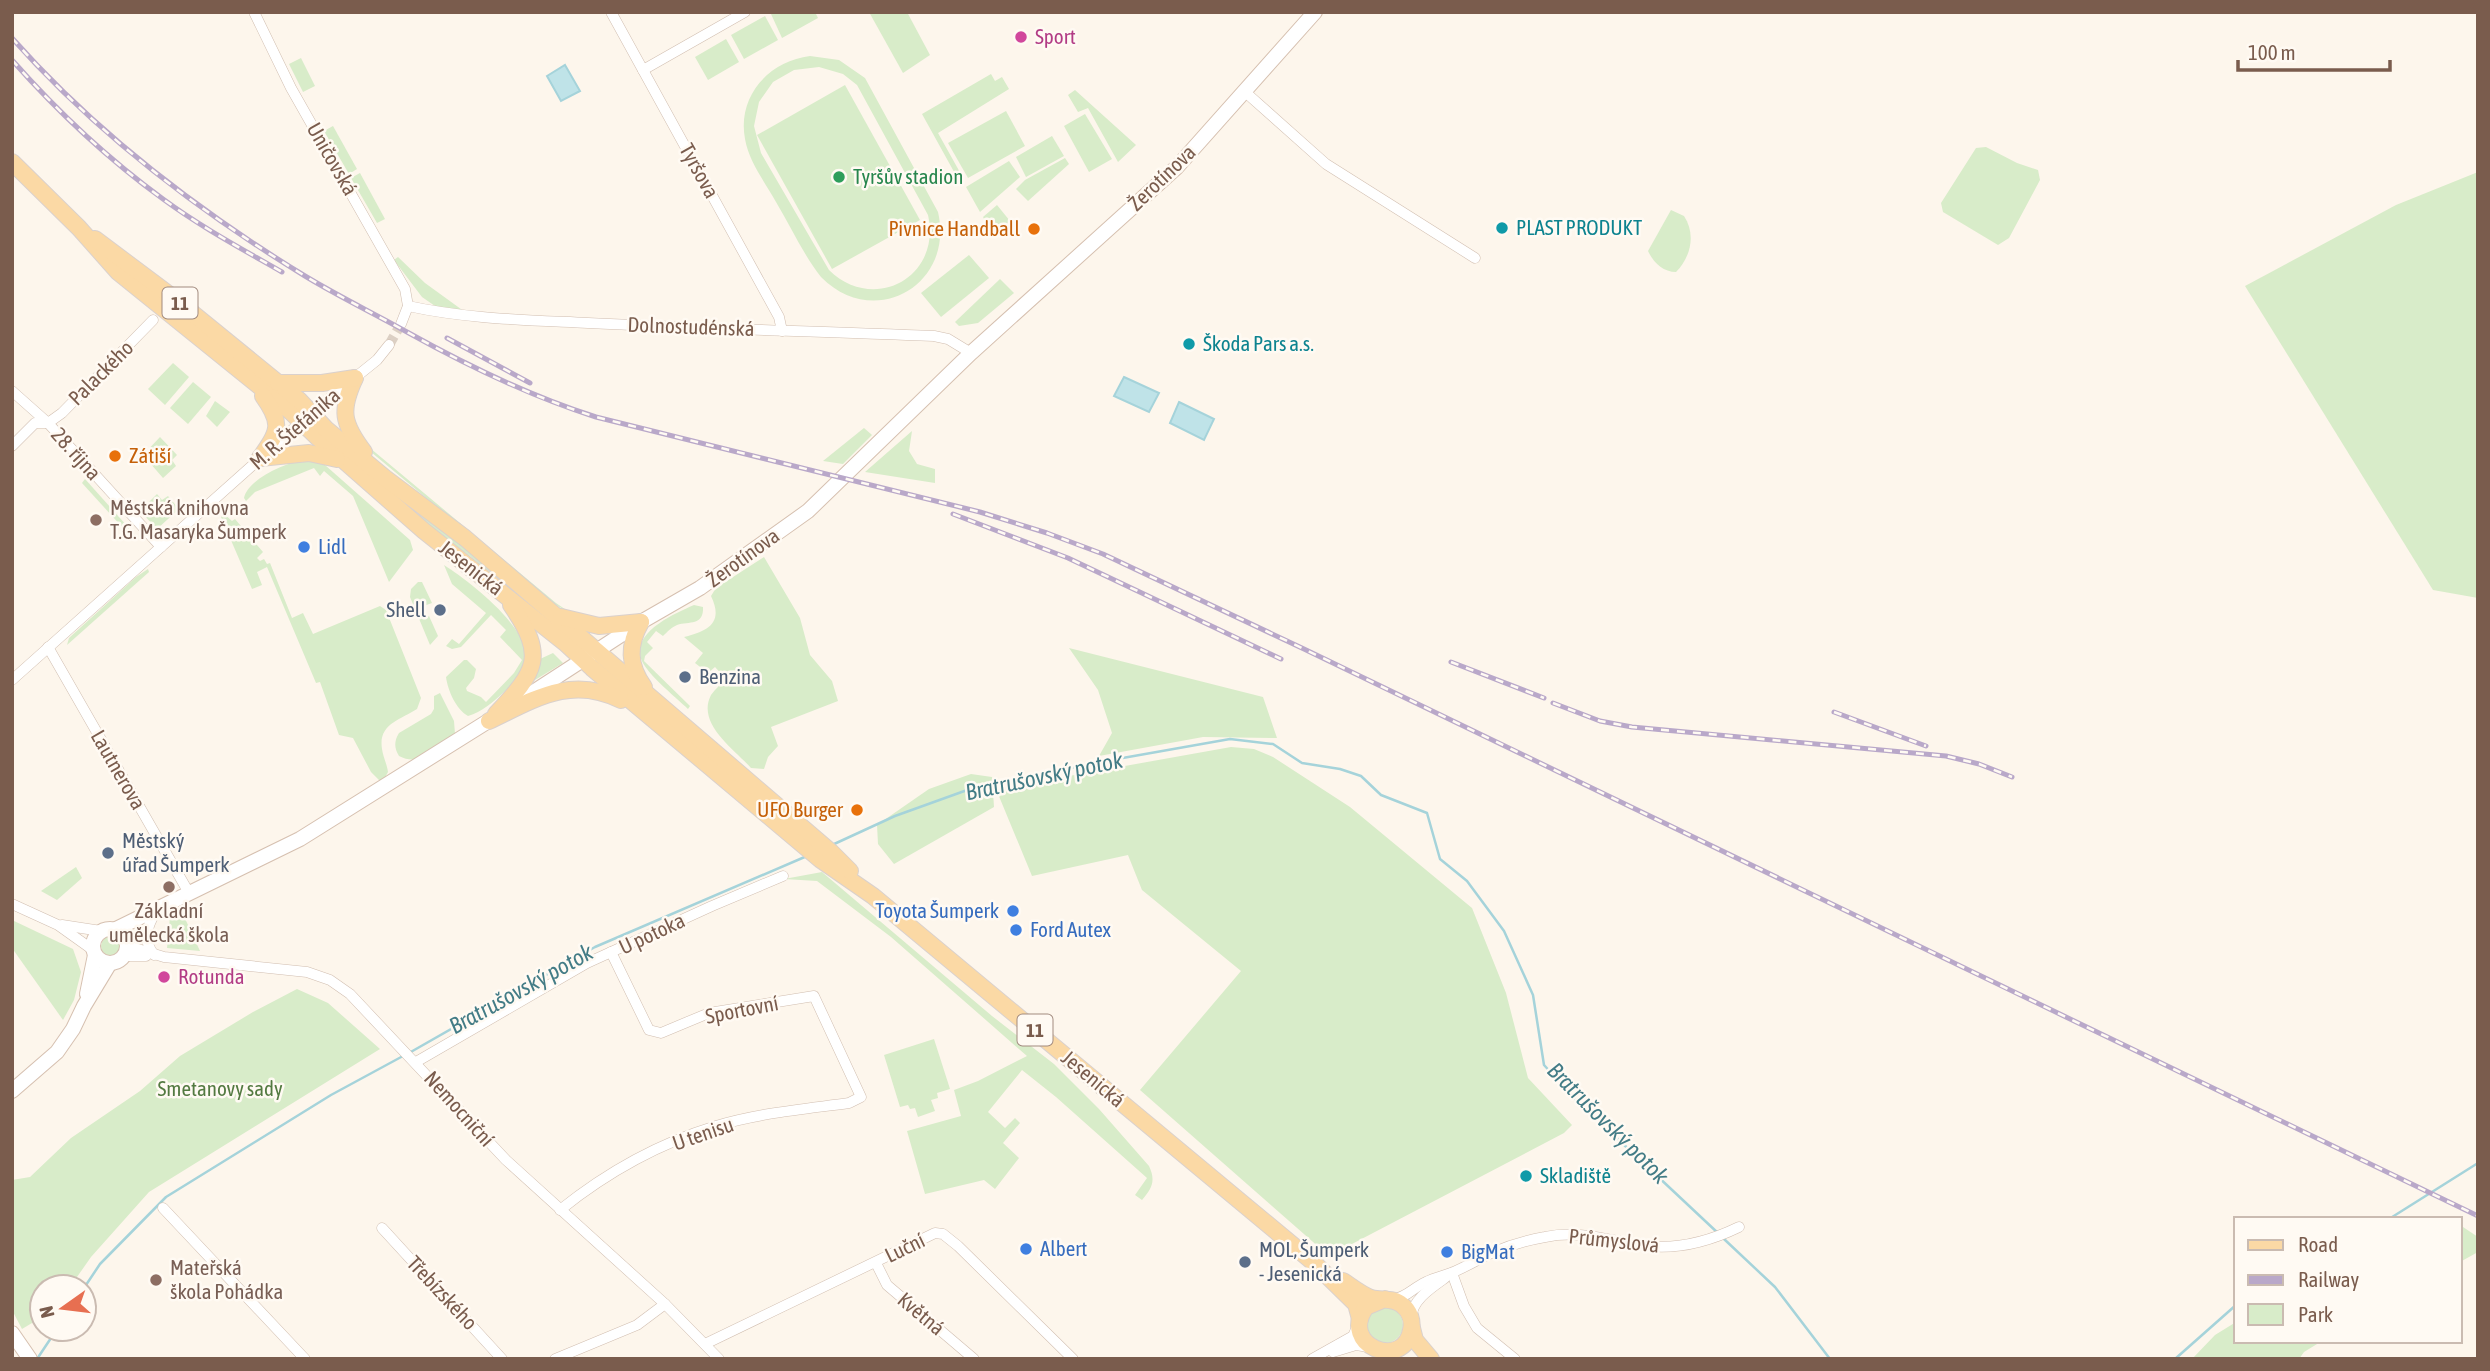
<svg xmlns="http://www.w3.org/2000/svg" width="2490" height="1371" viewBox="0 0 2490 1371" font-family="'Asap Condensed',sans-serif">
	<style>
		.green { fill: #d8ecc9; fill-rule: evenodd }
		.water { fill: #bfe3e8; stroke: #a5d3da; stroke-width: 2 }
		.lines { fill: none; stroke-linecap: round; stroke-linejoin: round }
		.stream { stroke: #a5d3da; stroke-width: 2.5 }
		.street-tunnel { stroke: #dcd0c4; stroke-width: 10; stroke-dasharray: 10 5; stroke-linecap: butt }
		.street-casing { stroke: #d1beb0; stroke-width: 11 }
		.secondary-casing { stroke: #d6c0b0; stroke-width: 16 }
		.primary-casing { stroke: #dad1cd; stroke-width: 18 }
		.street { stroke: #fff; stroke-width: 10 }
		.secondary { stroke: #fff; stroke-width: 14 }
		.primary { stroke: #fbd9a5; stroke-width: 16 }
		.rail-casing { stroke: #b9a8c9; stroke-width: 5 }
		.rail { stroke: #fffaf3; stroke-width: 2.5; stroke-dasharray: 8; stroke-linecap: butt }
		.hotel-dot { fill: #d1479c; stroke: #fffaf3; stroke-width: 2.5 }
		.leisure-dot { fill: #2e9e5b; stroke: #fffaf3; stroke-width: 2.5 }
		.culture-dot { fill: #0f9aa8; stroke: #fffaf3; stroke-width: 2.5 }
		.food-dot { fill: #e8710a; stroke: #fffaf3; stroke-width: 2.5 }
		.education-dot { fill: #8d6e63; stroke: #fffaf3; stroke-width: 2.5 }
		.shop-dot { fill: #3f7fe0; stroke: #fffaf3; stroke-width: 2.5 }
		.service-dot { fill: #5c6f8a; stroke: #fffaf3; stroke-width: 2.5 }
		.labels { text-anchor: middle; stroke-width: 5; stroke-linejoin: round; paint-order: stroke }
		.shield { fill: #fffaf3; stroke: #a28b7f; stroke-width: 2 }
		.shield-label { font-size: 19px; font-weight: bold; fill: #7a5c4d }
		.hotel-label { font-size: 21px; fill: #b23c85; stroke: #fffaf3; text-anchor: start }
		.street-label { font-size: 21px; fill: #7a5c4d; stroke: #fffaf3 }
		.leisure-label { font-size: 21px; fill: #27864d; stroke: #fffaf3; text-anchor: start }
		.culture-label { font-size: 21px; fill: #0d838f; stroke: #fffaf3; text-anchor: start }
		.food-label { font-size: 21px; fill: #c56008; stroke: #fffaf3; text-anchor: end }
		.education-label { font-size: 21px; fill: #785e54; stroke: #fffaf3; text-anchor: start }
		.shop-label { font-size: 21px; fill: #366cbe; stroke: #fffaf3; text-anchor: start }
		.service-label { font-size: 21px; fill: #4e5e75; stroke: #fffaf3; text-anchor: start }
		.park-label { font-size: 21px; fill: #537a41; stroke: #fffaf3 }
		.water-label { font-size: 23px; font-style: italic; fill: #437c86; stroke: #fffaf3 }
	</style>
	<rect width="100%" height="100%" fill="#fdf6ec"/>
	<g class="green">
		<path d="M774,12H815L818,18L782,38L771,14Z"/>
		<path d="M869,12H907L930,55L903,73Z"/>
		<path d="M765,16L778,40L744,59L731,35Z"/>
		<path d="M726,39L739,62L708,80L695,57Z"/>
		<path d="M810,56L839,60L865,78L938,212C955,285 874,331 821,277C803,254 791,227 776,202C765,182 749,162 745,139C737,96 769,61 810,56ZM819,67L843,74L857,85L928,215C942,277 874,314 829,270L761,153L754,126L759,102L773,82L794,70Z"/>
		<path d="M301,58L315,86L303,92L289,64Z"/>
		<path d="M991,74L995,81L1002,77L1009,89L938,133L962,176L958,179L922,114Z"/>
		<path d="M845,85L920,220L832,269L757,135Z"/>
		<path d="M1075,90L1136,145L1118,162L1088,108L1078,112L1068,95Z"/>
		<path d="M1006,111L1025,146L968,178L948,143Z"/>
		<path d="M1085,114L1112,159L1089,172L1064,126Z"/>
		<path d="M333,126L357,169L349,174L324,131Z"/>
		<path d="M1052,136L1064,156L1026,177L1016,157Z"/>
		<path d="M1986,147L2017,163L2038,170L2040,180L2009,238L1998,245L1943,212L1941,203L1976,148Z"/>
		<path d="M1065,158L1069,164L1028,201L1016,189L1025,180Z"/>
		<path d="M1009,161L1020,177L980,212L966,187Z"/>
		<path d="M2478,172V598L2433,590L2245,286L2396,205Z"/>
		<path d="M360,173L385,219L377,223L351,178Z"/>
		<path d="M997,205L1010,221L994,236L983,217Z"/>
		<path d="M1671,210L1684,216C1696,234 1691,257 1676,272C1663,272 1653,262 1648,251Z"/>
		<path d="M969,255L989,278L941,317L921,293Z"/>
		<path d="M398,257L425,283L465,312L435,306L422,297L394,260Z"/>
		<path d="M1000,279L1014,293L978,323L959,326L955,322Z"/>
		<path d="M173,363L189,377L165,405L148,389Z"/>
		<path d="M193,382L211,397L188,424L170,408Z"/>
		<path d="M215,401L230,412L217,427L206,416Z"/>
		<path d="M864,428L872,435L843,464L823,461Z"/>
		<path d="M912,431L909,451L917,464L935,469V483L865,472Z"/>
		<path d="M324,435L418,513L465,546L512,585L567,638L470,556L413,516Z"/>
		<path d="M160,437L177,455L172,460L176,466L163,478L143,455Z"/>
		<path d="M370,448L556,603L578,618L551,602L371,452Z"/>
		<path d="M305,460L325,465L410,540L413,550L389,582L353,496L324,471L320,476L314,468L255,492L246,501L244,498C248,479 286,462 305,460Z"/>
		<path d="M85,479L136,536L133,539L82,483Z"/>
		<path d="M157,494L162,500L168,496L179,509L157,529L140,511Z"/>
		<path d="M224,514L232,521L235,519L263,552L257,558L260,561L264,559L267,564L270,563L292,618L303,613L313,634L380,606L386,610L421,698L417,709C400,720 378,724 382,749C383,757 387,764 388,772L382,783L371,772L353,738L339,735L320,682L316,683L267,567L257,572L262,585L252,589L221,517Z"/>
		<path d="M764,557L800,618L810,655L832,681L838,701L771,727L778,746L768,757L764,769L751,768C735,750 696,724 711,695C715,689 721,684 726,679L715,667L708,673L695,663L703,653L684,637C708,631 724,623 711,596L716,588Z"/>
		<path d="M444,565C469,581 525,624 526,656C526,670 514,683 504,692C493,702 482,712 468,716C456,709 448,691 446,677L464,660H467L476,669L474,678L466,688L467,691L481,697L486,702L514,673L522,660L500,637L506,630L491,615L461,647L452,649L446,646L452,639L459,644L486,613L452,584Z"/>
		<path d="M148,569L149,572L67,645L69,638L136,577Z"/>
		<path d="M418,582H422L432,603L418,608L423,619L429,616L438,636L430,645L410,597L411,589Z"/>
		<path d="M694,605L703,607C704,626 689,621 677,625C672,627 667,632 663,636L656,631L647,642L653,648L645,656L644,661L690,706L688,709C676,697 642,671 640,655C636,630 676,613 694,605Z"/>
		<path d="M1069,648L1263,697L1277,738L1203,737L1099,756L1112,733L1098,690Z"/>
		<path d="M553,653L563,663L530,683L540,659Z"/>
		<path d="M440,693L454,721L455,734C438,747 421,768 399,756C394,748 394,741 399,733L431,714L434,709V696Z"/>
		<path d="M1231,747L1254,749L1273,757L1350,807L1472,908L1506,993L1528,1078L1572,1125L1564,1133L1329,1256L1140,1090L1241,971L1142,890L1128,855L1032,876L996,789Z"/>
		<path d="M971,774L992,777L994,807L894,864L878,844L877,825L929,789Z"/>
		<path d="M76,867L82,878L57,900L41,891Z"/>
		<path d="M822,872L992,1016L1054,1064L1099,1109L1149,1166C1156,1181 1152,1188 1142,1200L1135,1195L1147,1178L1056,1097L1022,1070L988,1112L1005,1128L1015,1118L1020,1123L1003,1143L1019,1158L995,1189L984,1180L925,1194L907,1131L961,1116L954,1090L978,1081L1027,1056L891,937L817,881L784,879Z"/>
		<path d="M182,912L200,951L167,948L170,917Z"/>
		<path d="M12,920L73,949L81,972L74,1000L63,1020L12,948Z"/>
		<circle cx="111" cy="946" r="10"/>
		<path d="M297,989L328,1003L380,1049L149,1192L91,1257L70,1287H42V1317L22,1329L12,1310V1180L30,1177L71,1138L140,1091L180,1056L253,1012Z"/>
		<path d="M934,1039L950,1089L937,1093L938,1098L931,1100L935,1111L918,1117L915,1108L910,1109L908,1105L900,1107L884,1055Z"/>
		<path d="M2460,1225L2478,1237V1252L2460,1262Z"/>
		<circle cx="1385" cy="1325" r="18"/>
		<path d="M2236,1322V1341H2322L2304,1352L2299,1359H2192L2215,1335Z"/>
	</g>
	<g class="water">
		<path d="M565,65L580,91L561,101L547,76Z"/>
		<path d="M1124,377L1159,393L1149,412L1114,396Z"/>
		<path d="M1179,402L1214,419L1204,440L1170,423Z"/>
	</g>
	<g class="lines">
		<g class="stream">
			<path d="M832,845L895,816L970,789L1100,762L1230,739L1273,744L1302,763L1340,769L1361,776L1381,795L1427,813L1440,859L1467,881L1504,931L1533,995L1544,1065L1573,1097L1719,1234"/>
			<path d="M409,1053L595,947L807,856"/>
			<path d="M2389,1219L2478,1163"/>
			<path d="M1724,1239L1775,1287L1830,1359"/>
			<path d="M84,1288L100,1264L166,1197L331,1095L403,1056"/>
			<path d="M37,1359L57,1329"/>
			<path d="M2175,1359L2236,1305"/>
		</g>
		<path class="street-tunnel" d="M389,345L401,324"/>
		<g class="street-casing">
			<g id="street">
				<path d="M254,12L291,88L405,289L408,306L401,324"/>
				<path d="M611,12L779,317L782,331"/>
				<path d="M643,70L745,12"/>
				<path d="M1244,91L1326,164L1475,258"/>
				<path d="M408,306C467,319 528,320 588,323C703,329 818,331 934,336L948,339L971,353"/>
				<path d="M12,391L48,423L161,547"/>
				<path d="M48,423L62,413L153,320"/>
				<path d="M12,446L35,423H48"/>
				<path d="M48,647L189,893"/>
				<path d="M12,680L311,413L377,360L389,345"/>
				<path d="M12,904L58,925L93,950"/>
				<path d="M62,925L101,931"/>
				<path d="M128,946L164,957L307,972L330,980L350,994L506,1160L665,1304L719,1359"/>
				<path d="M154,955C142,939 147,927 156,911"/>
				<path d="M124,956H146"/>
				<path d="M416,1062L587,963L712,906L783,876"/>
				<path d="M163,1208L305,1359"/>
				<path d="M560,1210C606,1173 660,1143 716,1126C759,1113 805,1109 849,1103L861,1097L814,996L709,1013L661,1033L649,1030L611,952"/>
				<path d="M382,1228L502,1359"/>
				<path d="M876,1263L887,1285L974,1359"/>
				<path d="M1452,1273L1464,1306L1477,1328L1515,1359"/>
				<path d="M1393,1299C1406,1298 1414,1287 1426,1282C1434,1278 1443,1276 1451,1273C1466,1267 1480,1258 1494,1252C1510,1245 1528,1240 1545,1237C1579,1230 1608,1240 1640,1245C1675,1251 1708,1242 1739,1227"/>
				<path d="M1411,1318C1412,1300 1431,1288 1445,1278"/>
				<path d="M705,1344L935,1233L943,1234L958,1246L1073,1359"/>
				<path d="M1333,1352L1356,1345L1369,1347"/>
				<path d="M555,1359L637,1325L665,1304"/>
				<path d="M1312,1359L1353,1336L1358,1325"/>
			</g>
		</g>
		<g class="secondary-casing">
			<g id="secondary">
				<path d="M521,700L641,622L700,588L808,511L971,353L1177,167L1315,12"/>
				<circle cx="110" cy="946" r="17"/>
				<path d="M116,929L300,839L498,715"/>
				<path d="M87,994L95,955"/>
				<path d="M12,1091L57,1052L73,1029L84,1006L110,963"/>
				<path d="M12,1333L30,1359"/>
			</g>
		</g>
		<g class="primary-casing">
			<g id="primary">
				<path d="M12,162L79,228L118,272L290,411L317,437L424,531L565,643L592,668L821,860L873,896L1313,1262L1356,1304L1360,1319"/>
				<path d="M95,239L175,299L299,400L326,429L385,478L465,538L831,852L850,871"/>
				<path d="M355,378C340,410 342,423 364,452"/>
				<path d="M278,383H322L355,378"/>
				<path d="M260,458C279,431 283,424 263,396"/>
				<path d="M260,458L309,453L337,459"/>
				<path d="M561,617L599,626L641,622"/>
				<path d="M641,622C628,645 628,665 644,687"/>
				<path d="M496,714C536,671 547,657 511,605"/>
				<path d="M489,721C535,699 571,675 621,700"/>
				<path d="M1343,1281C1352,1287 1362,1295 1371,1298C1382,1301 1393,1297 1402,1305C1410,1311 1413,1321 1411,1330C1404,1371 1338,1346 1366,1307L1385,1299"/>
				<path d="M1412,1328L1415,1340L1431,1359"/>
			</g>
		</g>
		<use href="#street" class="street"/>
		<use href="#secondary" class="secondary"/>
		<use href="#primary" class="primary"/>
		<g class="rail-casing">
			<g id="rail">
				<path d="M12,38C96,133 197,210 305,276C338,296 373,313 407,332C468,366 530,396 596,417L980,512L1047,533L1103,554L1304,649L2478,1216"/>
				<path d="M12,60C57,111 108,159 163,199C201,227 242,249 282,272"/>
				<path d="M447,338L530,383"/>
				<path d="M953,514L1068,558L1281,659"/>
				<path d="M1451,662L1544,698"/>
				<path d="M1553,703L1600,721L1632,727L1946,756L1979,764L2012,777"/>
				<path d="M1834,712L1926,746"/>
			</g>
		</g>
		<use href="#rail" class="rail"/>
	</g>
	<g class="hotel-dot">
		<circle cx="1021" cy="37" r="7"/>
		<circle cx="164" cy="977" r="7"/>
	</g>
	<circle class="leisure-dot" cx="839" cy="177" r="7"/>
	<g class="culture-dot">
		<circle cx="1502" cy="228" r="7"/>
		<circle cx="1189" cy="344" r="7"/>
		<circle cx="1526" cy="1176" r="7"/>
	</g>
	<g class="food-dot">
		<circle cx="1034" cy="229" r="7"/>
		<circle cx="115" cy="456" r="7"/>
		<circle cx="857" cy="810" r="7"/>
	</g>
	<g class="education-dot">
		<circle cx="96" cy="520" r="7"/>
		<circle cx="169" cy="887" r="7"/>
		<circle cx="156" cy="1280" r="7"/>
	</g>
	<g class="shop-dot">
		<circle cx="304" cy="547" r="7"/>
		<circle cx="1013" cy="911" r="7"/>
		<circle cx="1016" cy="930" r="7"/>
		<circle cx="1026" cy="1249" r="7"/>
		<circle cx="1447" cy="1252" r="7"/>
	</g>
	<g class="service-dot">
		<circle cx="440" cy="610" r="7"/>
		<circle cx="685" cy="677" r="7"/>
		<circle cx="108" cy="853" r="7"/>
		<circle cx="1245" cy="1262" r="7"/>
	</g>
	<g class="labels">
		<g class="shield">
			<rect x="162.5" y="287.5" width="35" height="31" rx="5"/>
			<rect x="1017.5" y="1014.5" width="35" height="31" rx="5"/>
		</g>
		<g class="shield-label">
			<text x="180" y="310">11</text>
			<text x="1035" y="1037">11</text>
		</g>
		<g class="hotel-label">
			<text x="1035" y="44">Sport</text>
			<text x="178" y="984">Rotunda</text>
		</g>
		<g class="street-label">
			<text transform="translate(332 159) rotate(60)" y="7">Uničovská</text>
			<text transform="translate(699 171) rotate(61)" y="7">Tyršova</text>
			<text transform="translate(1162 178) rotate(-44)" y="7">Žerotínova</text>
			<text transform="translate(691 327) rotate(2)" y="7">Dolnostudénská</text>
			<text transform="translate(101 373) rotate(-45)" y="7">Palackého</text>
			<text transform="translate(295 429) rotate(-41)" y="7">M. R. Štefánika</text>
			<text transform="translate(76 454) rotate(48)" y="7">28. října</text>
			<text transform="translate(743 558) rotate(-36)" y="7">Žerotínova</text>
			<text transform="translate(471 568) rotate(38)" y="7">Jesenická</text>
			<text transform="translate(118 770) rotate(60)" y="7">Lautnerova</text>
			<text transform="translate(652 934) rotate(-25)" y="7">U potoka</text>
			<text transform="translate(742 1010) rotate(-11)" y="7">Sportovní</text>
			<text transform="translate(1093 1079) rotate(40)" y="7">Jesenická</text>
			<text transform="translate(459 1109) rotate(48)" y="7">Nemocniční</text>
			<text transform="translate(703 1134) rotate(-19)" y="7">U tenisu</text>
			<text transform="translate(1614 1241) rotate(6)" y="7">Průmyslová</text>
			<text transform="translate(905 1248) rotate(-26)" y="7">Luční</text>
			<text transform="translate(442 1293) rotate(47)" y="7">Třebízského</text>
			<text transform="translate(921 1314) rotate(40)" y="7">Květná</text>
		</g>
		<g class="leisure-label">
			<text x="853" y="184">Tyršův stadion</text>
		</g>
		<g class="culture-label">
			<text x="1516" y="235">PLAST PRODUKT</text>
			<text x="1203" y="351">Škoda Pars a.s.</text>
			<text x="1540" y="1183">Skladiště</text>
		</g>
		<g class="food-label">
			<text x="1020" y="236">Pivnice Handball</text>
			<text x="129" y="463" text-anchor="start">Zátiší</text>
			<text x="843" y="817">UFO Burger</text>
		</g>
		<g class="education-label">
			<text x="110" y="515">Městská knihovna<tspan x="110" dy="24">T.G. Masaryka Šumperk</tspan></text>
			<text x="169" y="918" text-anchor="middle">Základní<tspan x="169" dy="24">umělecká škola</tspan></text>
			<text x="170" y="1275">Mateřská<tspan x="170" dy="24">škola Pohádka</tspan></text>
		</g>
		<g class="shop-label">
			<text x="318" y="554">Lidl</text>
			<text x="999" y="918" text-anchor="end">Toyota Šumperk</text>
			<text x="1030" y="937">Ford Autex</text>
			<text x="1040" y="1256">Albert</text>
			<text x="1461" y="1259">BigMat</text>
		</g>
		<g class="service-label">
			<text x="426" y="617" text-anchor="end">Shell</text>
			<text x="699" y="684">Benzina</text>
			<text x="122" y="848">Městský<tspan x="122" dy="24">úřad Šumperk</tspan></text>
			<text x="1259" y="1257">MOL, Šumperk<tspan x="1259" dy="24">- Jesenická</tspan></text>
		</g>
		<g class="park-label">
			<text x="220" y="1096">Smetanovy sady</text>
		</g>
		<g class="water-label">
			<text transform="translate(1044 776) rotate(-12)" y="8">Bratrušovský potok</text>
			<text transform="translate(521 989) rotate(-29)" y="8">Bratrušovský potok</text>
			<text transform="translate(1608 1123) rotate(45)" y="8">Bratrušovský potok</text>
		</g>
	</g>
	<rect width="2490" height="1371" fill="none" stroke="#7a5c4d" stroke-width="28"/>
	<rect x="2234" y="1217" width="228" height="126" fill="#fffaf3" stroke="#cabbb1" stroke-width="2"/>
	<rect x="2248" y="1240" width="35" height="10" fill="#fbd9a5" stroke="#cabbb1" stroke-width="2"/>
	<text x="2298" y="1252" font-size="21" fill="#7a5c4d">Road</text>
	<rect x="2248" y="1275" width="35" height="10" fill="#b9a8c9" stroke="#cabbb1" stroke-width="2"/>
	<text x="2298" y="1287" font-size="21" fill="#7a5c4d">Railway</text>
	<rect x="2248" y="1304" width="35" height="21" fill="#d8ecc9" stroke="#cabbb1" stroke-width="2"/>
	<text x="2298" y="1322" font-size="21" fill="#7a5c4d">Park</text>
	<g transform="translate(63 1308) rotate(256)"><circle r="33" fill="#fffaf3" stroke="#cabbb1" stroke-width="2"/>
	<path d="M0-5L12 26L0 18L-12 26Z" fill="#e76f51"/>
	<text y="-10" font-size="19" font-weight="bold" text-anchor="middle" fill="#7a5c4d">N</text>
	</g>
	<path d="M2238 60v10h152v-10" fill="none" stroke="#7a5c4d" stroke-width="3.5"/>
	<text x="2248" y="60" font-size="21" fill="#7a5c4d" stroke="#fffaf3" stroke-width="5" paint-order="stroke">100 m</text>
</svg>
